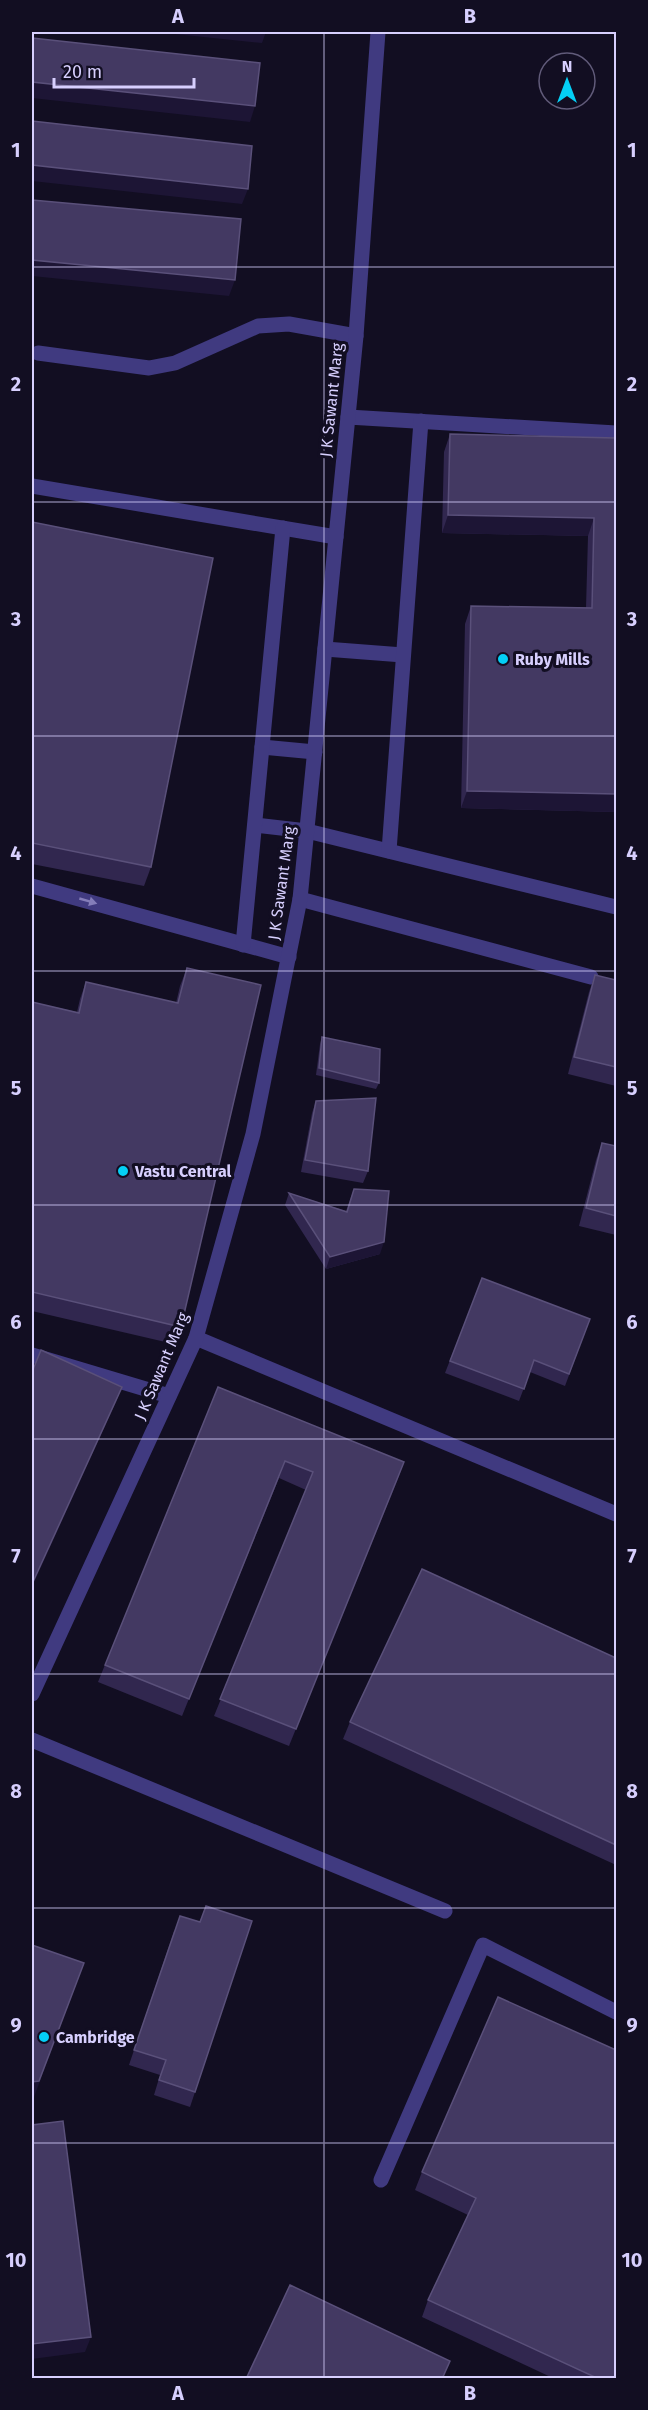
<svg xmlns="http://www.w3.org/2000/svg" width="648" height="2410" viewBox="0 0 648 2410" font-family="'Fira Sans',sans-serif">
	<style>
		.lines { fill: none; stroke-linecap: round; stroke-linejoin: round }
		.minor { stroke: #403a80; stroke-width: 15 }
		.wall { fill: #31274f }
		.shaded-wall { fill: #1d1535 }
		.building { fill: #433962; stroke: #5a507a; stroke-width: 1.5 }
		.oneway { fill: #847db9 }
		.grid { fill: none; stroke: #d7cffe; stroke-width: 1.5; stroke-opacity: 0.55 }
		.poi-dot { fill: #04cff5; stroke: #120e22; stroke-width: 2 }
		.labels { text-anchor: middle; stroke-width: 6; stroke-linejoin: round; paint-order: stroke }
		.street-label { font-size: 16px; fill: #d7cffe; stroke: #120e22 }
		.poi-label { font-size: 16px; font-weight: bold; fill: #d7cffe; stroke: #120e22; text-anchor: start }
		.neatline { fill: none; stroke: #d7cffe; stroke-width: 2 }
		.grid-label { font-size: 20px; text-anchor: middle; font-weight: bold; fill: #d7cffe }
	</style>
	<rect width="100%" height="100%" fill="#120e22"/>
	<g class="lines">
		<g class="minor">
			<path d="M38,353L149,368L175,363L258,326L289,324L356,336"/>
			<path d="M348,417L616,433"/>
			<path d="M32,486L336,537"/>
			<path d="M325,649L403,655"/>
			<path d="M262,747L315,752"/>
			<path d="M255,825L307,831L616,907"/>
			<path d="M389,851L421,421"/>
			<path d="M32,886L289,957"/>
			<path d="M300,899L591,977"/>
			<path d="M243,945L283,528"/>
			<path d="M196,1338L616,1514"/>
			<path d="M32,1355L169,1396"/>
			<path d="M32,1694L196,1338L253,1134L300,899L356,336L378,32"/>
			<path d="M32,1740L445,1911"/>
			<path d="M381,2180L483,1945L616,2012"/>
		</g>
	</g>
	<g class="wall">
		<path d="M450,434L616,438V812L461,808L465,624L471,606L586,608L588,536L442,533L444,452Z"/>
		<path d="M32,522L151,867L144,886L32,864Z"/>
		<path d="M187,968L181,1327L174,1344L32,1311V1002L77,1012L80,999L86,982L176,1003L180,986Z"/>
		<path d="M595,975L616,980V1086L568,1074L589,992Z"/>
		<path d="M322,1037L379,1083L376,1089L316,1075L320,1044Z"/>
		<path d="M316,1101L368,1171L363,1183L301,1172L312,1113Z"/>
		<path d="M602,1143L616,1146V1235L579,1226L596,1160Z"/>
		<path d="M354,1189L380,1254L326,1269L285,1205L289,1193L346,1211Z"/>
		<path d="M482,1278L590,1319L565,1386L530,1372L519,1401L445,1373Z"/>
		<path d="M218,1387L404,1462L289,1746L214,1716L306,1490L279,1478L182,1716L98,1682Z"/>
		<path d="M616,1658V1865L343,1739L350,1722Z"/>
		<path d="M200,1922L195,2092L190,2107L154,2095L160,2075L129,2065L174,1931Z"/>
		<path d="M498,1997L616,2379H555L422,2317L428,2300L468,2215L415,2190L422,2172Z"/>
	</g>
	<g class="shaded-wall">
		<path d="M156,32H266L262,43Z"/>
		<path d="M32,82L255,106L250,122L32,98Z"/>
		<path d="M32,165L248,189L242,204L32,181Z"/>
		<path d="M32,260L235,280L229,296L32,276Z"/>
		<path d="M448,515L594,518L588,536L442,533Z"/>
		<path d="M467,791L616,794V812L461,808Z"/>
		<path d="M384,1242L380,1254L326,1269L330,1257Z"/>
		<path d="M122,1387L116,1402L32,1587V1584Z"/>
		<path d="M285,1461L279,1478L182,1716L189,1699Z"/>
		<path d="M404,1462L398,1479L289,1746L296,1729Z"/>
		<path d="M84,1963L34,2097H32V2082Z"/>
		<path d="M91,2337L85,2352L32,2359V2344Z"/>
	</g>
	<g class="building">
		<path d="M32,38L260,63L255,106L32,82Z"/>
		<path d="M32,121L252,146L248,189L32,165Z"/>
		<path d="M32,200L241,219L235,280L32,260Z"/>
		<path d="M450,434L616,438V794L467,791L471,606L592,608L594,518L448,515Z"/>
		<path d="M32,522L213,558L151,867L32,843Z"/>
		<path d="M187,968L261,985L181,1327L32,1292V1002L79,1013L86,982L178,1003Z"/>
		<path d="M595,975L616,980V1067L574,1057Z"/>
		<path d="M322,1037L380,1049L379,1083L319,1068Z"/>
		<path d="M376,1098L368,1171L305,1160L316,1101Z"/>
		<path d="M602,1143L616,1146V1216L586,1208Z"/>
		<path d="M354,1189L389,1191L384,1242L330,1257L289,1193L347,1212Z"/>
		<path d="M482,1278L590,1319L569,1374L534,1360L524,1389L450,1361Z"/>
		<path d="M41,1350L122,1387L32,1584V1372Z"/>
		<path d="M218,1387L404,1462L296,1729L220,1699L313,1472L285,1461L189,1699L105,1665Z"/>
		<path d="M422,1569L616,1658V1845L350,1722Z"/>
		<path d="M206,1906L252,1921L195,2092L159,2080L166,2060L134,2050L180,1916L200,1922Z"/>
		<path d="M32,1945L84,1963L39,2081L32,2082Z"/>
		<path d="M498,1997L616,2050V2379H599L428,2300L476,2198L422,2172Z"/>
		<path d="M63,2121L91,2337L32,2344V2125Z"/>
		<path d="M290,2285L450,2361L442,2379H246Z"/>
	</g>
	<defs><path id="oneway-solid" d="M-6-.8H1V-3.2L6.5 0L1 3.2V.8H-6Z" transform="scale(1.5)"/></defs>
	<use class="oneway" href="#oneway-solid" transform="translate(88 901) rotate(16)"/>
	<path class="grid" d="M324,32V2378M32,267H616M32,502H616M32,736H616M32,971H616M32,1205H616M32,1439H616M32,1674H616M32,1908H616M32,2143H616"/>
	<g class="poi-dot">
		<circle cx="503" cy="659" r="6"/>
		<circle cx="123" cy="1171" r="6"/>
		<circle cx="44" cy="2037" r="6"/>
	</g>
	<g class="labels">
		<g class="street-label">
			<text transform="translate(331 400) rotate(-84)" y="6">J K Sawant Marg</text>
			<text transform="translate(281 883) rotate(-82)" y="6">J K Sawant Marg</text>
			<text transform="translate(161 1366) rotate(-67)" y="6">J K Sawant Marg</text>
		</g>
		<g class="poi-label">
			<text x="515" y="665">Ruby Mills</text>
			<text x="135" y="1177">Vastu Central</text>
			<text x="56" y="2043">Cambridge</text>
		</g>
	</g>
	<rect width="648" height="2410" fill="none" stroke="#120e22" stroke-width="66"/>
	<g transform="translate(567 81)"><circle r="28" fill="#120e22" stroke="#615b7a" stroke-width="1.5"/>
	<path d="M0-4.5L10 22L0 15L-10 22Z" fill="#04cff5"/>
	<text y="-9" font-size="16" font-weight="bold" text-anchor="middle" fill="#d7cffe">N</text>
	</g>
	<path d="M54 78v9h140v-9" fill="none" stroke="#d7cffe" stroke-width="3"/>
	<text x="63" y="78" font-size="18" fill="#d7cffe" stroke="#120e22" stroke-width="4.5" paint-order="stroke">20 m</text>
	<rect x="33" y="33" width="582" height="2344" class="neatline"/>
	<g class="grid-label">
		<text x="178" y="23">A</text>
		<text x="470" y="23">B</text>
		<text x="16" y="157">1</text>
		<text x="632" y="157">1</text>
		<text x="16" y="391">2</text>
		<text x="632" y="391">2</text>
		<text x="16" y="626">3</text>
		<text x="632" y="626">3</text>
		<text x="16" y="860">4</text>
		<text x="632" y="860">4</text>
		<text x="16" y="1095">5</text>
		<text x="632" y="1095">5</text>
		<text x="16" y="1329">6</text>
		<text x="632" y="1329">6</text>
		<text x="16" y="1563">7</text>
		<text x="632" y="1563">7</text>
		<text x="16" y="1798">8</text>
		<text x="632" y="1798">8</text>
		<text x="16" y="2032">9</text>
		<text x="632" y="2032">9</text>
		<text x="16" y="2267">10</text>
		<text x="632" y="2267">10</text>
		<text x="178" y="2400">A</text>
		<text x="470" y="2400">B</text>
	</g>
</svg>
